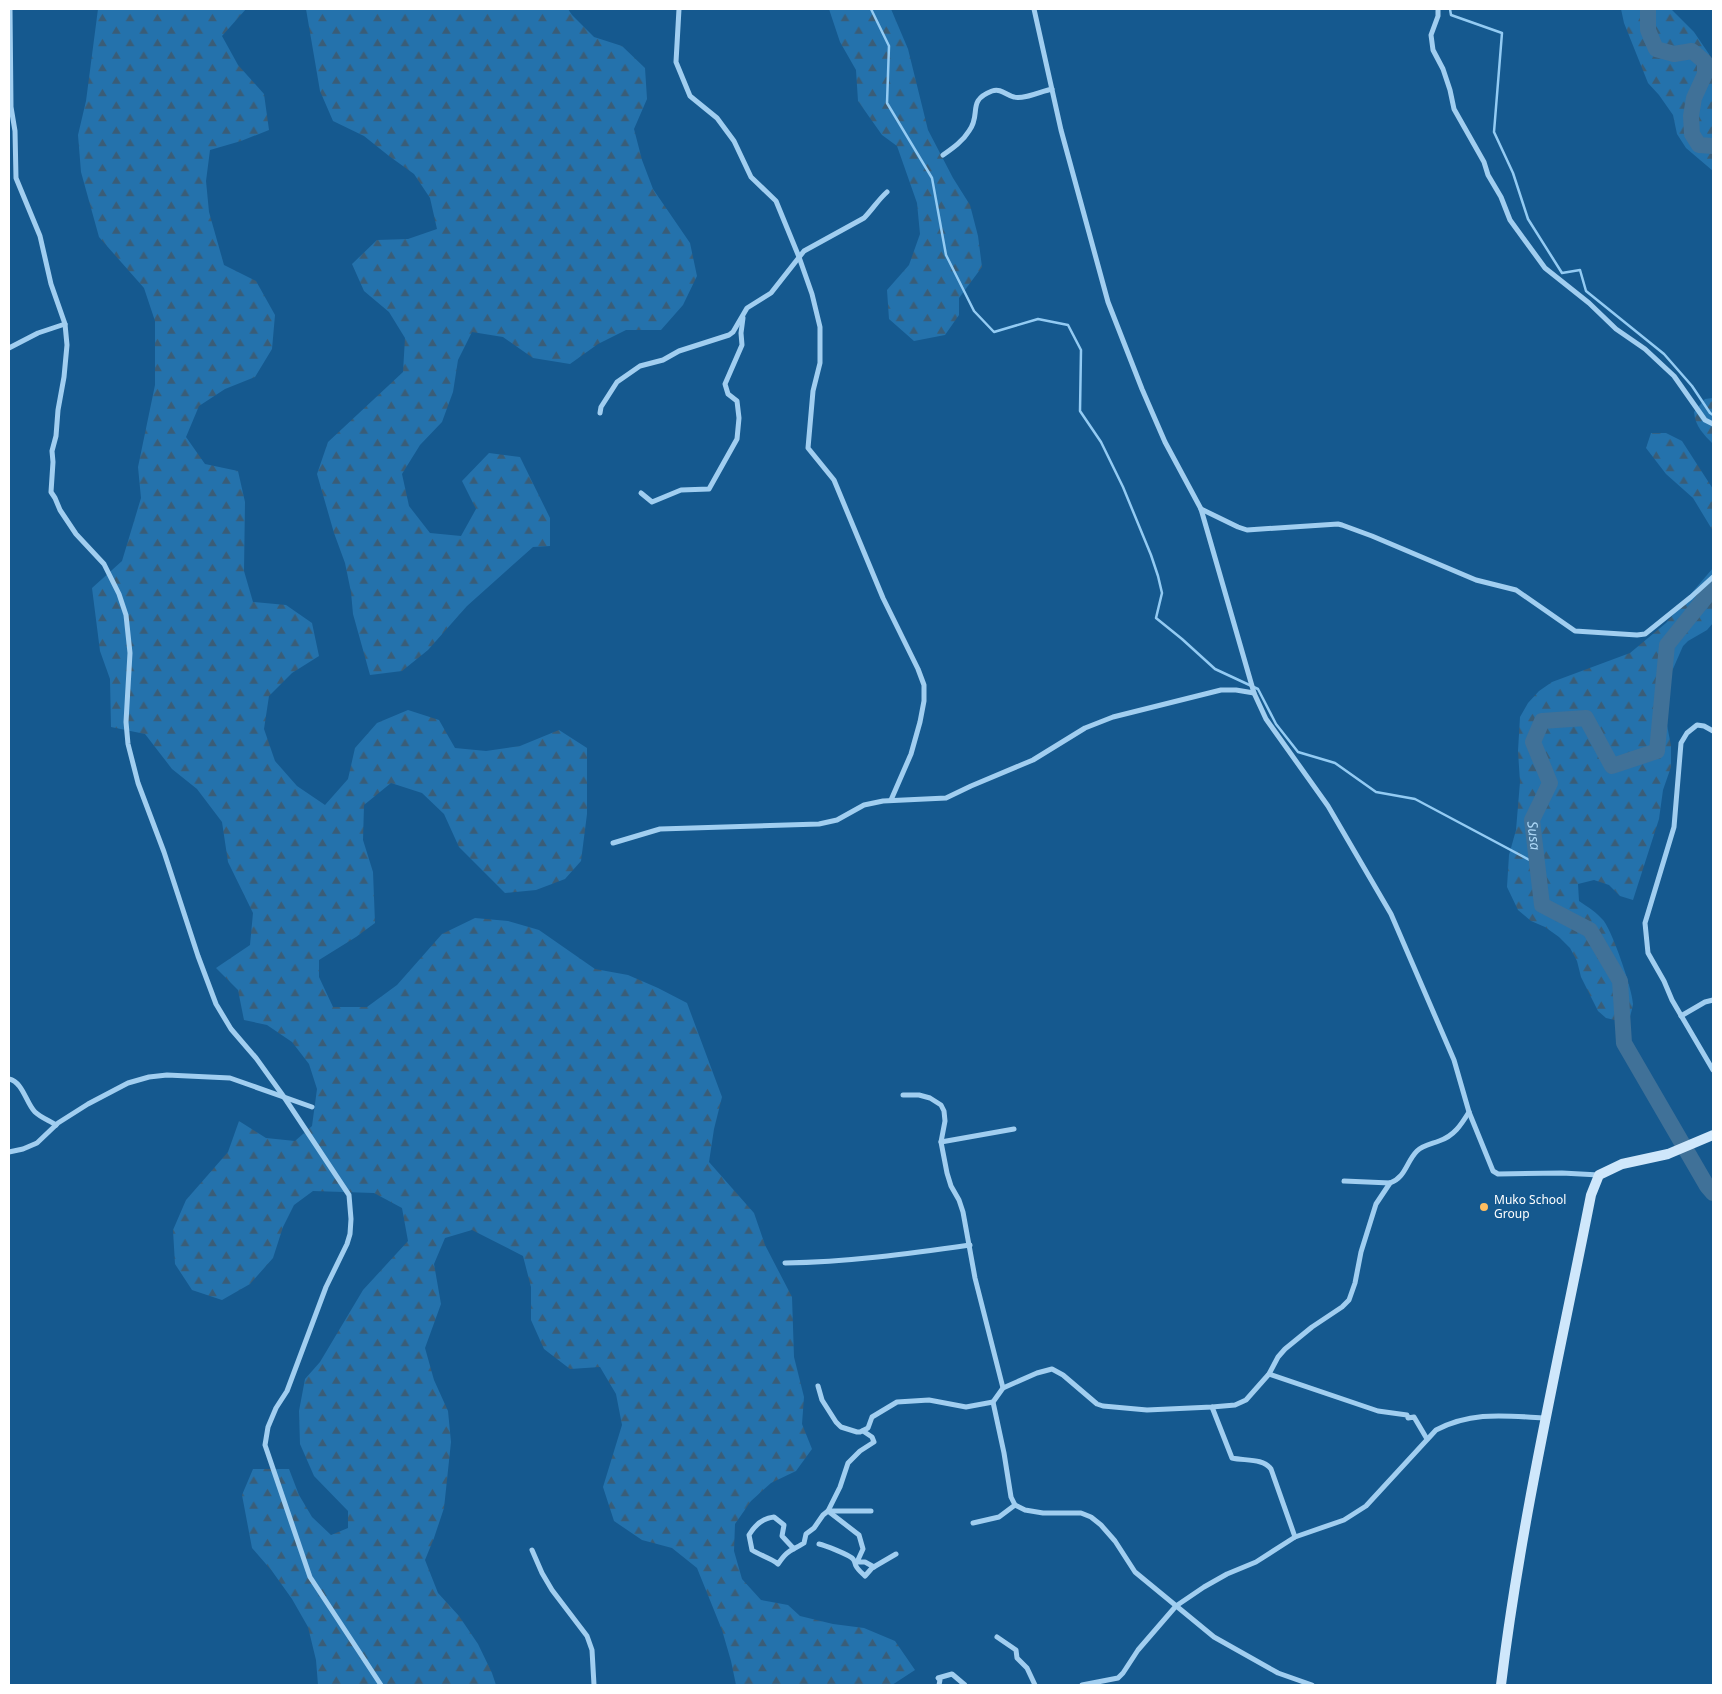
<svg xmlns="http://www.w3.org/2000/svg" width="1722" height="1694" viewBox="0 0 1722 1694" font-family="'Noto Sans',sans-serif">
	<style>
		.forest { fill: url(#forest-firs) }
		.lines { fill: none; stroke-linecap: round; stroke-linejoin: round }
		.stream { stroke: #93cbf3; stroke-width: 2.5 }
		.river { stroke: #407198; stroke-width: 16 }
		.minor { stroke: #a1cef0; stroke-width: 5 }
		.secondary { stroke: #cfe7fb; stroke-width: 10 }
		.poi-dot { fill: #ffbe60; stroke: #15598f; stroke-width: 2 }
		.labels { text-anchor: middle; stroke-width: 4; stroke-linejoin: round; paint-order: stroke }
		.poi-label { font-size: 12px; fill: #fff; stroke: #15598f; text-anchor: start }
		.water-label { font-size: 14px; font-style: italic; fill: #add8f7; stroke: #15598f }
	</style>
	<defs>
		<pattern id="forest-firs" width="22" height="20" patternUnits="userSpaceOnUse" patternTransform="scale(1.25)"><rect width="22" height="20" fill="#2472ac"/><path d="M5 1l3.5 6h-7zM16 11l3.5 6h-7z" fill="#3a5d77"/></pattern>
	</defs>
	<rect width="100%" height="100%" fill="#15598f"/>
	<g class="forest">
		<path d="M98,9H246L222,36L238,65L264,94L269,130L241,141L210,150L206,181L209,212L224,265L256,281L275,315L272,349L255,377L225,389L199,406L186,437L205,464L238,471L245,502L244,571L253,602L286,605L312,623L319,656L292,673L269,696L264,729L275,761L297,786L325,805L348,779L355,748L377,723L408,710L439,720L455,748L486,751L520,746L559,730L587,748V814L581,861L565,879L536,890L505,893L459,847L444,814L422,793L391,783L364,805L363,840L373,872L375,923L356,937L319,960V977L333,1007H367L397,985L442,934L475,918L508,921L539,930L595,969L628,975L658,988L687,1003L722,1097L714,1129L709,1162L754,1213L765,1245L792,1297L794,1357L804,1397L802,1424L812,1449L796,1471L771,1483L751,1501L735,1524L734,1551L742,1579L761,1600L788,1605L800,1616L833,1624L864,1628L895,1641L915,1670L892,1685H736L731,1661L722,1630L697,1568L672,1548L642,1540L614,1521L603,1487L622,1425L616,1394L600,1367L570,1369L544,1349L531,1320V1287L523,1256L472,1230L445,1238L434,1264L441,1304L425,1348L434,1380L448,1411L451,1442L444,1508L434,1538L425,1560L438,1593L459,1616L478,1644L492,1673L496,1685H318L316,1660L308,1627L292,1599L272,1571L252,1548L242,1495L253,1469H289L299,1495L312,1517L331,1535L348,1528V1511L314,1476L300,1444L299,1411L305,1379L320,1362L363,1290L408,1241L402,1208L374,1193L313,1191L294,1205L283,1227L273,1258L250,1284L222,1300L192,1290L175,1264L173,1230L186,1200L228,1152L239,1121L266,1138L295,1141L312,1126L317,1089L309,1064L292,1042L267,1025L244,1020L238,990L216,968L250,945L253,913L228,862L222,822L197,789L172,769L145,734L111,727L110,679L100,651L92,588L122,561L141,498L138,467L155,385V321L144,288L99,237L81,172L78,135L86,101Z"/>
		<path d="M306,9H568L572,15L594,37L622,46L645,68L647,99L634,129L642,160L653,189L690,243L697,276L683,305L661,330H626L598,344L570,364L533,358L503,337L472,332L458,360L453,392L442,422L420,445L402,474L409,506L430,533L461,536L476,509L462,481L489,453L520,457L550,518V546L533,547L467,606L428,650L402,671L370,675L353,614L351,592L345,563L334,533L317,474L328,442L403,372L405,338L389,312L364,291L352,264L377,240L408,239L437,229L430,198L414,174L389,156L364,136L333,121L320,91Z"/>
		<path d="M829,9H891L908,49L928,130L953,178L970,205L978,236L982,267L959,298V315L945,335L914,341L889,319L887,290L909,265L920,234L917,203L897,146L882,135L858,101L856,70L840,42Z"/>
		<path d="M1621,9H1671L1694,32L1713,60V171L1686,148L1677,134L1673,115L1659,95L1648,83L1624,23Z"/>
		<path d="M1713,398V444C1704,435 1695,426 1694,412L1705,399Z"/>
		<path d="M1651,433H1666L1682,441L1713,489V531L1693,498L1666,474L1646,448Z"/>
		<path d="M1713,568V623L1707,630L1688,641L1683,646L1669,678L1667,725L1671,746V767L1663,790L1659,819L1633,900L1620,896L1609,885L1594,880L1578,884L1579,901C1588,907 1596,912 1603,920C1612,930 1633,991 1633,1004C1632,1010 1630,1017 1628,1023L1606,1018L1598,1011L1581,977L1577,961L1570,948L1559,937L1545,927L1531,921L1518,910L1507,887L1509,855L1516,830L1520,782L1518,751L1520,717L1528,703L1539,691L1552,682L1630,653L1666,623Z"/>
	</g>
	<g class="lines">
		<g class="stream">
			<path d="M871,9L889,46L887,103L932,178L946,255L974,311L994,332L1038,319L1068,325L1081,350L1080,411L1101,442L1123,487L1151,555L1158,576L1162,593L1156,618L1182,639L1215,669L1258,689L1276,724L1298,752L1335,763L1376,792L1415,799L1537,864"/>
			<path d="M1450,9L1451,15L1502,33L1494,132L1513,173L1528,219L1562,273L1580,270L1586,291L1664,354L1692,386L1710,413L1713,415"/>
		</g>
		<g class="river">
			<path d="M1648,9V30L1656,49L1674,54L1692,51L1705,62V74L1694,98L1691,116L1692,134L1699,145L1713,146"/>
			<path id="s1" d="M1713,588L1667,645L1657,751L1612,766L1586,718L1542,721L1533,742L1550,783L1532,820L1542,905L1590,930L1620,981L1624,1043L1707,1186L1713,1193"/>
		</g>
		<g class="minor">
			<path d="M10,9L11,107L15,131L16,178L40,236L51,284L65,324L67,345L64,377L58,410L56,436L52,451L53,462L51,492L55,498L60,510L76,534L104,564L119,594L126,615L130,653L126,722L128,744L138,783L164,852L198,956L216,1004L231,1029L256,1058L284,1097L349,1195L351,1219L350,1234L347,1244L326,1287L287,1391L276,1408L268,1427L265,1445L310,1577L381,1685"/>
			<path d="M679,9L676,62L690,96L717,118L734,141L751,177L776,201L799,257L812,294L820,327V363L813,391L808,448L834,480L883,598L918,669L924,685V701L920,722L911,754L891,800"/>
			<path d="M1034,9L1061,130L1108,302L1142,389L1165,442L1201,509L1254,693L1266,719L1328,806L1391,914L1454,1060L1469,1112L1493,1171L1498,1174L1562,1173L1599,1175"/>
			<path d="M1438,9V16L1431,35L1433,50L1443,69L1450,90L1454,109L1484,162L1488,175L1501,197L1510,220L1545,268L1589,303L1616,329L1645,349L1674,376L1705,420L1713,424"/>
			<path d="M943,155C953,148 963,141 969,131C982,114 966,101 992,91C1001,88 1006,95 1014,97C1023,100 1042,91 1052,89"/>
			<path d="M9,348L38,333L65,324"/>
			<path d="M600,413L601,407L617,382L640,366L663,360L679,351L729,335L733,332L747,308L771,293L804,251L864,218C872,210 878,200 887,192"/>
			<path d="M641,493L652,502L681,490L709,489L737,439L739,418L737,401L728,394L725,384L742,345L741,333L743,318"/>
			<path d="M1201,509L1238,527L1247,530L1338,524L1342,525L1372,536L1476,580L1516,590L1575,631L1637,635L1645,634L1691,597L1713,577"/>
			<path d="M1713,731L1704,726L1697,725L1687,733L1681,743L1674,827L1645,923L1648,953L1664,981L1672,1000L1713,1070"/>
			<path d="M613,843L660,829L819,824L837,820L864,805L883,801L946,798L971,786L1033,760L1085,728L1113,717L1221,690H1236L1254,693"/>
			<path d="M1681,1016L1705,1002L1713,1000"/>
			<path d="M9,1079C23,1082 26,1103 35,1112C40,1117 50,1121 56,1125"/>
			<path d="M903,1095H919L930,1098L941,1105L944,1111L945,1121L941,1142L947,1173L951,1186L959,1200L963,1212L975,1278L1003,1388"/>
			<path d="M941,1142L1014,1129"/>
			<path d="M9,1152L23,1149L37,1143L58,1123L88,1104L128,1083L149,1077L167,1075L230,1078L312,1107"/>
			<path d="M1344,1181L1390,1183C1406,1177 1406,1162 1417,1151C1423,1145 1431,1144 1439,1141C1454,1136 1461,1125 1469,1112"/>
			<path d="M785,1263C847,1262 908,1254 970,1245"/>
			<path d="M1269,1374L1378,1411L1407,1415L1408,1418L1414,1417L1427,1439"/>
			<path d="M818,1386L822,1400L836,1422L841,1427L857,1432H860L868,1428L872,1417L897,1402L929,1400L966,1407L993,1402"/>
			<path d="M1212,1407L1232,1458C1245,1461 1263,1458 1271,1469L1295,1537"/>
			<path d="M863,1431L872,1437L874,1442L860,1451L848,1463L840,1487L828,1511L859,1535L863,1549L857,1562H865L874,1567"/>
			<path d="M973,1523L999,1517L1015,1505"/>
			<path d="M819,1544C824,1545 850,1555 853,1559C855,1561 855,1564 856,1566C858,1570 862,1573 865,1576L872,1568L896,1554"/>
			<path d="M794,1549L782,1536L784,1525L774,1517C762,1518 755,1525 749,1535L752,1550C761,1556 771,1558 778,1564C788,1549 790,1552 804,1543L806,1534L814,1528L823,1515L828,1511H871"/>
			<path d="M532,1550L542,1573L552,1590L587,1636L592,1650L594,1685"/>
			<path d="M997,1637L1016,1650L1017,1658L1027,1668L1035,1685"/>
			<path d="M939,1685L940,1680L938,1678L952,1674L965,1685"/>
			<path d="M1082,1685L1118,1678L1123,1673L1138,1650L1176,1606L1204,1587L1227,1574L1256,1562L1295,1537L1344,1520L1366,1506L1436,1430C1473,1411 1505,1416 1546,1418"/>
			<path d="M1312,1685L1278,1673L1214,1637L1135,1572L1115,1541L1101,1525L1091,1517L1081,1513H1043L1025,1510L1015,1505L1011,1497L1004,1453L993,1402L1003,1388L1037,1373L1052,1369L1063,1375L1097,1404L1103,1406L1147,1410L1212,1407L1235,1405L1246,1400L1269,1374L1278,1357L1285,1349L1312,1327L1342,1307L1349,1300L1355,1283L1361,1252L1376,1204L1390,1183"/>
		</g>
		<path class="secondary" d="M1501,1685C1521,1520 1559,1358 1591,1195L1599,1175L1622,1164L1668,1154L1713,1135"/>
	</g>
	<circle class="poi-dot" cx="1484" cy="1207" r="5"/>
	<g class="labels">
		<g class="poi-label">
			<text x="1494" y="1204">Muko School<tspan x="1494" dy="14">Group</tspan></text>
		</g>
		<g class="water-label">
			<text dy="5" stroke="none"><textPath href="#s1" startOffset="450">Susa</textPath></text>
		</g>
	</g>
	<rect width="1722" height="1694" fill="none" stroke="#ffffff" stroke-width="20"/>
</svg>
